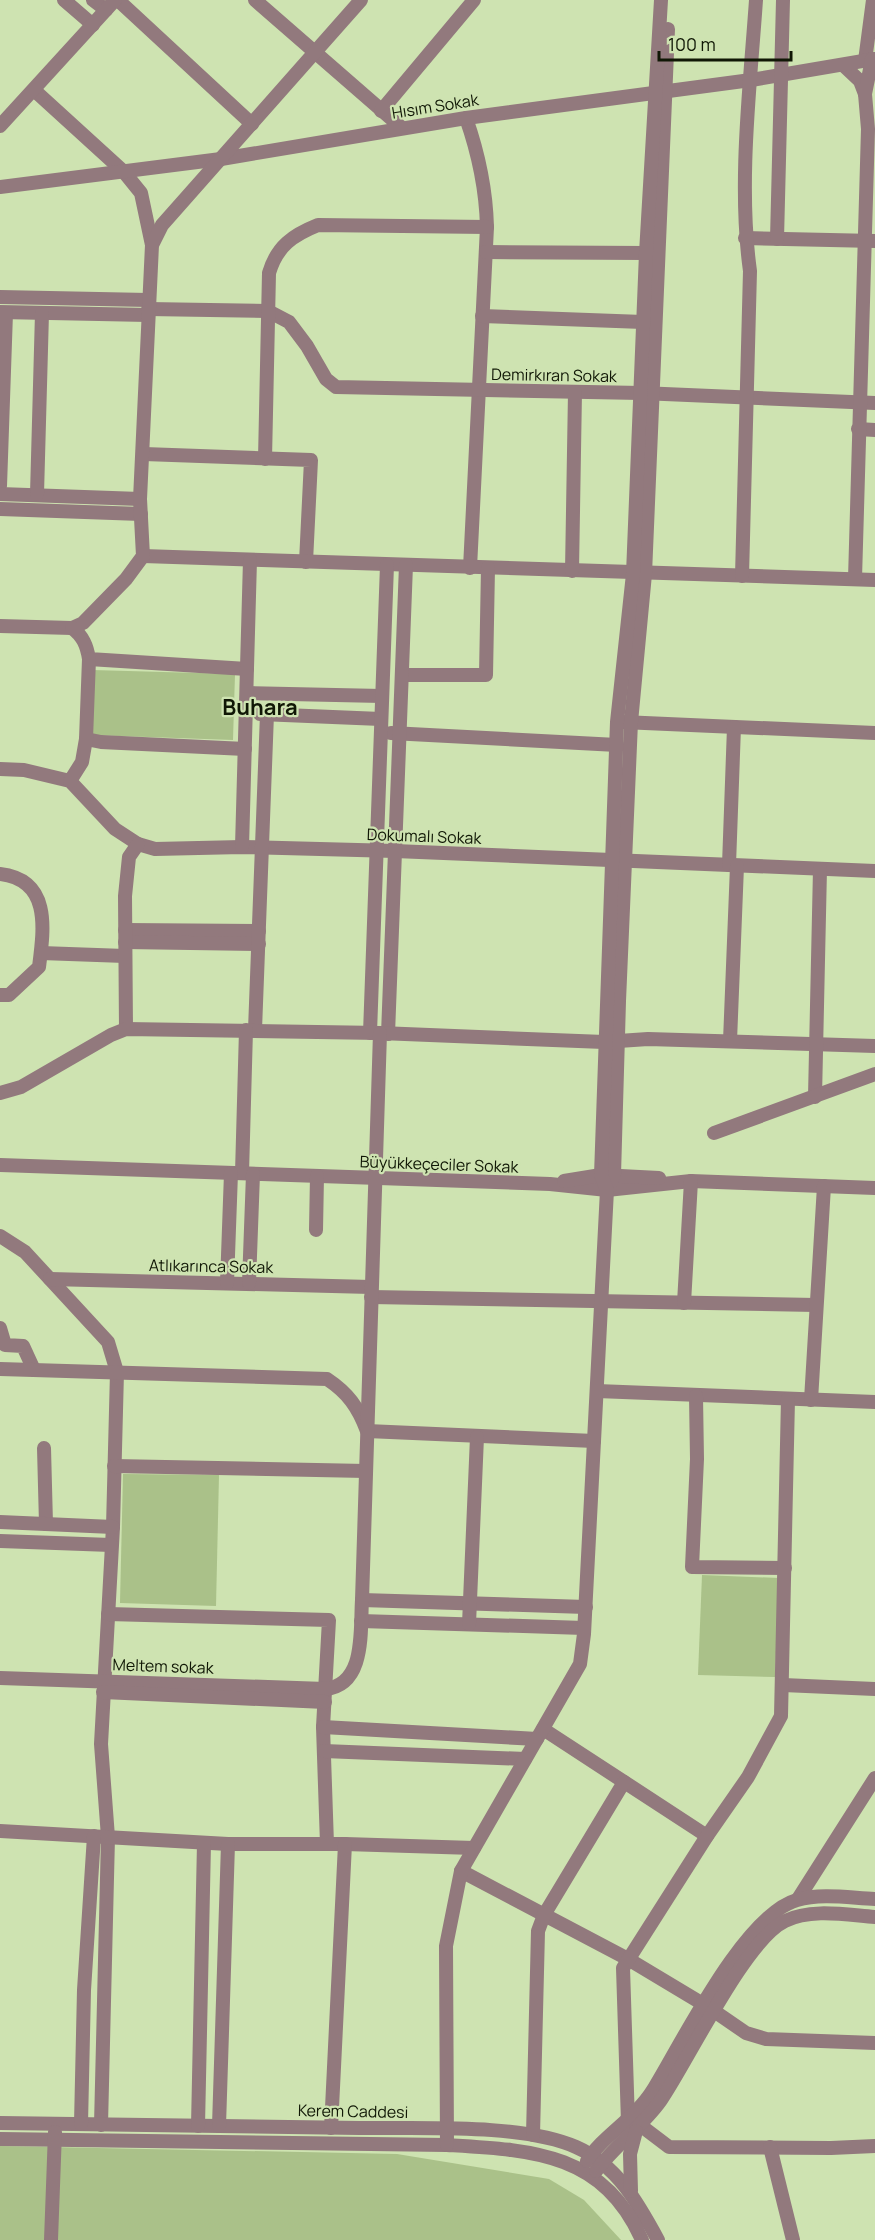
<svg xmlns="http://www.w3.org/2000/svg" width="875" height="2240" viewBox="0 0 875 2240" font-family="Manrope,sans-serif">
	<style>
		.green { fill: #aac189 }
		.lines { fill: none; stroke-linecap: round; stroke-linejoin: round }
		.minor { stroke: #92797d; stroke-width: 14 }
		.labels { text-anchor: middle; stroke-width: 4.5; stroke-linejoin: round; paint-order: stroke }
		.street-label { font-size: 16px; fill: #101705; stroke: #cee3b1 }
		.district-label { font-size: 22px; font-weight: bold; fill: #101705; stroke: #cee3b1 }
	</style>
	<rect width="100%" height="100%" fill="#cee3b1"/>
	<g class="green">
		<path d="M92,670L235,674L233,740L91,735Z"/>
		<path d="M123,1474L219,1475L216,1606L120,1603Z"/>
		<path d="M702,1575L779,1578L775,1677L698,1675Z"/>
		<path d="M0,2146L397,2154L549,2179L584,2200L621,2240H0Z"/>
	</g>
	<g class="lines">
		<g class="minor">
			<path d="M64,0L93,25"/>
			<path d="M93,0L106,10"/>
			<path d="M118,0L252,124"/>
			<path d="M255,0L402,128"/>
			<path d="M865,61L873,0"/>
			<path d="M843,65L860,81L865,94"/>
			<path d="M34,90L124,172L141,193L152,245"/>
			<path d="M381,111L474,0"/>
			<path d="M466,118C479,155 486,188 487,227L470,568"/>
			<path d="M0,126L115,0"/>
			<path d="M0,187L221,159L466,118L751,80L875,59"/>
			<path d="M745,238L875,241"/>
			<path d="M777,239L783,0"/>
			<path d="M486,252L646,253"/>
			<path d="M0,297L148,300"/>
			<path d="M148,309L268,311L289,322L307,346L326,379L336,387L641,393L875,403"/>
			<path d="M0,312L148,315"/>
			<path d="M482,316L643,322"/>
			<path d="M858,429L875,430"/>
			<path d="M144,454L311,460L306,562"/>
			<path d="M265,459L269,273C277,246 293,235 318,225L487,227"/>
			<path d="M0,486L6,313"/>
			<path d="M0,494L140,499"/>
			<path d="M37,494L42,313"/>
			<path d="M0,509L141,514"/>
			<path d="M143,556L875,580"/>
			<path d="M572,571L575,392"/>
			<path d="M742,576L750,271C738,185 750,87 756,0"/>
			<path d="M855,579L868,129L865,94L872,59"/>
			<path d="M0,626L72,628L83,623L126,579L143,556L140,499L152,245L162,225L361,0"/>
			<path d="M72,628C83,636 87,646 89,659L247,669"/>
			<path d="M402,675H486L488,568"/>
			<path d="M247,693L382,696"/>
			<path d="M260,714L381,719"/>
			<path d="M622,722L875,733"/>
			<path d="M391,733L617,745"/>
			<path d="M86,739L101,742L245,749"/>
			<path d="M0,769L24,770L70,781L115,829L138,844L155,849L242,847L395,851L875,871"/>
			<path d="M70,781L82,762L86,739L89,659"/>
			<path d="M242,847L250,560"/>
			<path d="M729,865L734,727"/>
			<path d="M0,874C51,880 44,928 39,967L9,995H0"/>
			<path d="M125,930L259,931"/>
			<path d="M125,942L259,944"/>
			<path d="M41,953L125,956"/>
			<path d="M126,1029L125,896L129,857L138,844"/>
			<path d="M255,1030L267,714"/>
			<path d="M370,1033L387,565"/>
			<path d="M388,1034L406,565"/>
			<path d="M730,1041L737,866"/>
			<path d="M0,1093L21,1087L111,1035L126,1029L380,1033L604,1042L648,1039L875,1046"/>
			<path d="M815,1097L820,869"/>
			<path d="M714,1133L875,1074"/>
			<path d="M0,1165L550,1184L607,1190L691,1181L875,1188"/>
			<path d="M242,1173L246,1030"/>
			<path d="M564,1181L601,1175L659,1178"/>
			<path d="M607,1190L614,1175L619,1001L631,722L645,574L668,29"/>
			<path d="M316,1230L317,1176"/>
			<path d="M0,1236L25,1252L108,1342L117,1372L113,1527L101,1744L108,1837L101,2125"/>
			<path d="M50,1279L371,1287"/>
			<path d="M227,1283L231,1173"/>
			<path d="M249,1283L253,1174"/>
			<path d="M371,1297L816,1305"/>
			<path d="M684,1303L691,1181"/>
			<path d="M0,1328L5,1345L23,1346L34,1370"/>
			<path d="M0,1369L327,1379C348,1393 358,1407 367,1431L594,1441"/>
			<path d="M597,1391L875,1402"/>
			<path d="M696,1396L697,1459L692,1567L785,1568"/>
			<path d="M811,1400L824,1186"/>
			<path d="M44,1448L46,1524"/>
			<path d="M114,1466L366,1471"/>
			<path d="M0,1522L113,1527"/>
			<path d="M0,1541L111,1545"/>
			<path d="M362,1600L586,1607"/>
			<path d="M108,1614L329,1620L323,1727L327,1844"/>
			<path d="M361,1621L584,1628"/>
			<path d="M469,1624L477,1437"/>
			<path d="M0,1678L325,1689C366,1685 360,1631 362,1600L380,1033"/>
			<path d="M783,1685L875,1689"/>
			<path d="M103,1692L325,1702"/>
			<path d="M323,1727L537,1739"/>
			<path d="M543,1729L707,1836"/>
			<path d="M324,1751L525,1759"/>
			<path d="M0,1831L228,1844H345L474,1848"/>
			<path d="M461,1871L628,1959L703,2004"/>
			<path d="M798,1899L875,1778"/>
			<path d="M714,2011L746,2033L766,2039L875,2043"/>
			<path d="M628,2122L623,1968L707,1836L748,1777L781,1716L788,1399"/>
			<path d="M0,2123C120,2125 240,2126 359,2128C420,2129 521,2123 576,2147C617,2165 638,2203 658,2240"/>
			<path d="M81,2124L84,1990L94,1836"/>
			<path d="M640,2125L669,2147L831,2148L875,2146"/>
			<path d="M198,2126L204,1843"/>
			<path d="M219,2126L228,1844"/>
			<path d="M331,2128L345,1844"/>
			<path d="M533,2135L538,1931L544,1915L624,1782"/>
			<path d="M0,2139L447,2145C531,2150 603,2152 642,2240"/>
			<path d="M447,2145L446,1946L461,1871L580,1664L584,1634L607,1190L601,1175L617,722L633,574L646,253L661,0"/>
			<path d="M770,2147L793,2240"/>
			<path d="M587,2161C602,2136 635,2119 653,2090C682,2043 744,1915 797,1900C821,1893 850,1898 875,1899"/>
			<path d="M596,2171C615,2145 643,2126 661,2100C689,2059 745,1940 785,1921C811,1908 847,1915 875,1917"/>
			<path d="M631,2191L630,2154L636,2131"/>
			<path d="M51,2240L55,2132"/>
		</g>
	</g>
	<g class="labels">
		<g class="street-label">
			<text transform="translate(435 106) rotate(-9)" y="6">Hısım Sokak</text>
			<text transform="translate(554 375) rotate(1)" y="6">Demirkıran Sokak</text>
			<text transform="translate(424 836) rotate(2)" y="6">Dokumalı Sokak</text>
			<text transform="translate(439 1164) rotate(2)" y="6">Büyükkeçeciler Sokak</text>
			<text transform="translate(211 1266) rotate(1)" y="6">Atlıkarınca Sokak</text>
			<text transform="translate(163 1666) rotate(2)" y="6">Meltem sokak</text>
			<text transform="translate(353 2111) rotate(1)" y="6">Kerem Caddesi</text>
		</g>
		<g class="district-label">
			<text x="260" y="715">Buhara</text>
		</g>
	</g>
	<path d="M659 51v9h132v-9" fill="none" stroke="#101705" stroke-width="3"/>
	<text x="668" y="51" font-size="18" fill="#101705" stroke="#cee3b1" stroke-width="4.5" paint-order="stroke">100 m</text>
</svg>
